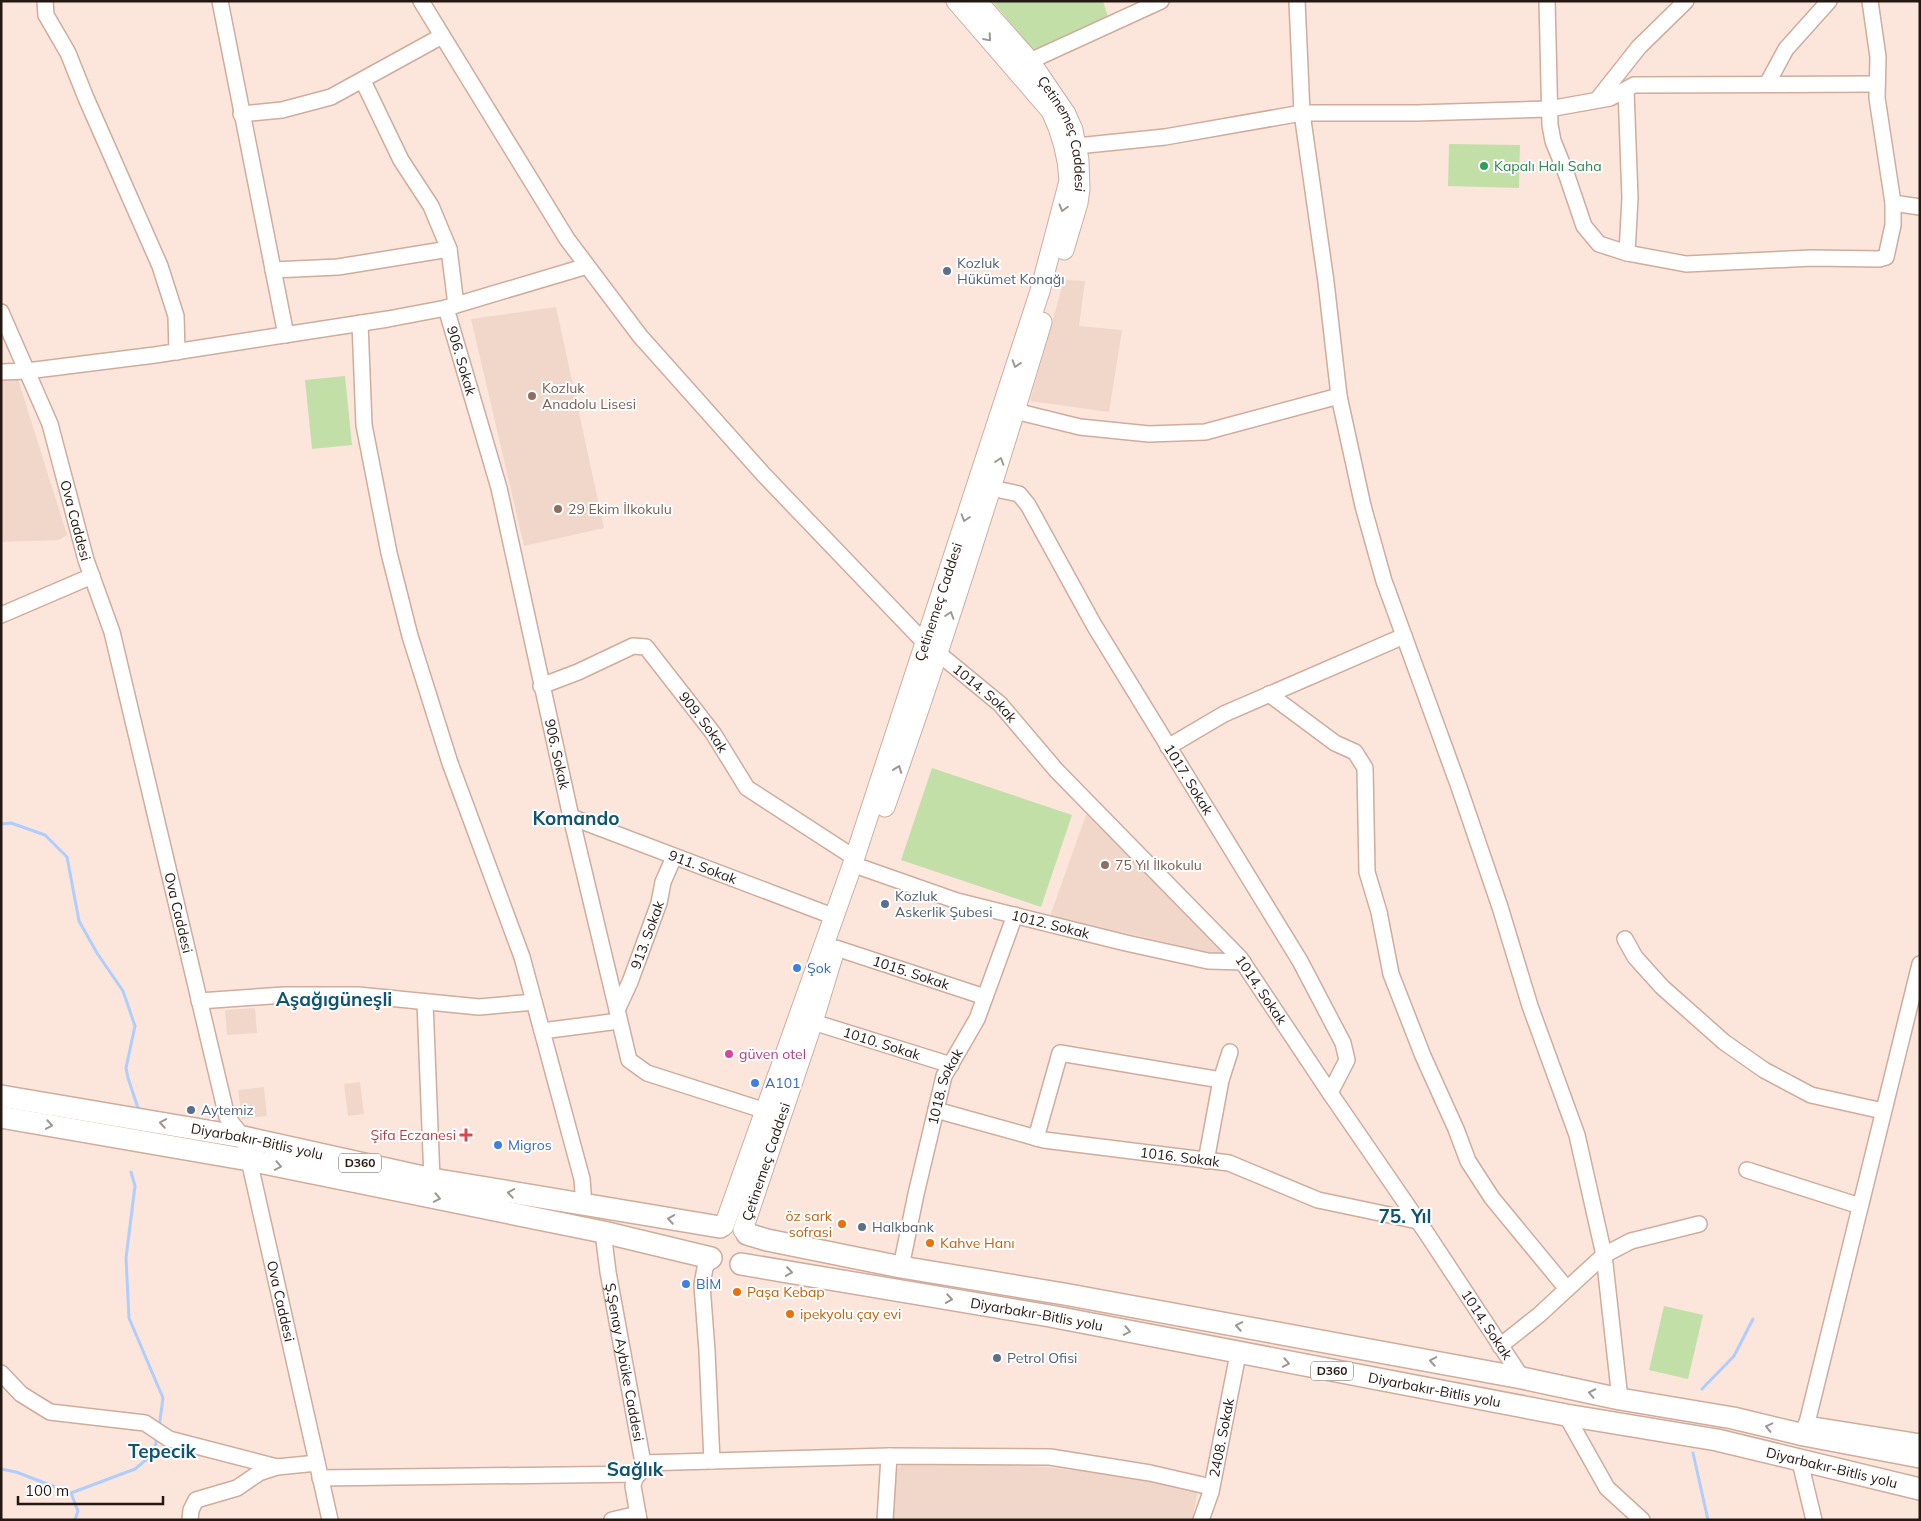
<svg xmlns="http://www.w3.org/2000/svg" width="1921" height="1521" viewBox="0 0 1921 1521" font-family="Mulish,sans-serif">
	<style>
		.built { fill: #f1d6ca }
		.green { fill: #c2dfa8 }
		.lines { fill: none; stroke-linecap: round; stroke-linejoin: round }
		.stream { stroke: #afcefd; stroke-width: 3 }
		.minor-casing { stroke: #cfac9c; stroke-width: 18 }
		.major-casing { stroke: #cfac9c; stroke-width: 21 }
		.highway-casing { stroke: #cfac9c; stroke-width: 24 }
		.minor { stroke: #fff; stroke-width: 15 }
		.major { stroke: #fff; stroke-width: 19 }
		.highway { stroke: #fff; stroke-width: 21 }
		.oneway { stroke: #9d9794 }
		.leisure-dot { fill: #2e9e5b; stroke: #fff; stroke-width: 2 }
		.service-dot { fill: #5c6f8a; stroke: #fff; stroke-width: 2 }
		.education-dot { fill: #8d6e63; stroke: #fff; stroke-width: 2 }
		.shop-dot { fill: #3f7fe0; stroke: #fff; stroke-width: 2 }
		.hotel-dot { fill: #d1479c; stroke: #fff; stroke-width: 2 }
		.health-dot { fill: #e0444e; stroke: #fff; stroke-width: 2 }
		.food-dot { fill: #e8710a; stroke: #fff; stroke-width: 2 }
		.labels { text-anchor: middle; stroke-width: 4; stroke-linejoin: round; paint-order: stroke }
		.shield { fill: #fff; stroke: #665d59; stroke-width: 1 }
		.shield-label { font-size: 12px; font-weight: bold; fill: #251812 }
		.street-label { font-size: 14px; fill: #251812; stroke: #fff }
		.leisure-label { font-size: 14px; fill: #27864d; stroke: #fff; text-anchor: start }
		.service-label { font-size: 14px; fill: #4e5e75; stroke: #fff; text-anchor: start }
		.education-label { font-size: 14px; fill: #785e54; stroke: #fff; text-anchor: start }
		.shop-label { font-size: 14px; fill: #366cbe; stroke: #fff; text-anchor: start }
		.hotel-label { font-size: 14px; fill: #b23c85; stroke: #fff; text-anchor: start }
		.health-label { font-size: 14px; fill: #be3a42; stroke: #fff; text-anchor: end }
		.food-label { font-size: 14px; fill: #c56008; stroke: #fff; text-anchor: start }
		.district-label { font-size: 19px; font-weight: bold; fill: #0e5471; stroke: #fff }
	</style>
	<rect width="100%" height="100%" fill="#fce6dc"/>
	<g class="built">
		<path d="M1064,280L1085,281L1079,326L1122,330L1109,412L1030,401Z"/>
		<path d="M556,307L604,528L524,546L471,319Z"/>
		<path d="M18,379L67,535L59,540L1,542V381Z"/>
		<path d="M1092,814L1223,949L1222,955L1050,916L1086,815Z"/>
		<path d="M255,1008L257,1033L227,1035L225,1010Z"/>
		<path d="M360,1082L364,1114L348,1116L344,1084Z"/>
		<path d="M264,1087L267,1116L242,1119L238,1090Z"/>
		<path d="M975,1463L1047,1467L1114,1475L1198,1490L1192,1520H891L893,1471L902,1465Z"/>
	</g>
	<g class="green">
		<path d="M992,1H1103L1108,17L1035,52Z"/>
		<path d="M1449,144L1520,145L1519,188L1448,186Z"/>
		<path d="M345,376L352,445L312,449L305,380Z"/>
		<path d="M932,768L1072,815L1041,907L901,860Z"/>
		<path d="M1664,1306L1703,1315L1688,1379L1649,1370Z"/>
	</g>
	<g class="lines">
		<g class="stream">
			<path d="M1,824L11,823L45,835L67,857L79,921L97,953L123,991L135,1026L126,1068L128,1078L139,1111"/>
			<path d="M131,1172L135,1186L126,1258L129,1318L163,1398L159,1427"/>
			<path d="M1702,1389L1734,1356L1753,1319"/>
			<path d="M1693,1453L1708,1520"/>
			<path d="M1,1469L16,1472L71,1493L135,1469L154,1453L157,1436"/>
			<path d="M71,1493L78,1511L75,1520"/>
		</g>
		<g class="minor-casing">
			<g id="minor">
				<path d="M45,1L46,15L68,53L86,98L160,266L176,316L177,352"/>
				<path d="M220,1L286,335"/>
				<path d="M421,1L567,239L640,336L764,475L925,643"/>
				<path d="M1297,1L1302,113L1326,282L1339,396L1363,506L1384,581L1459,787L1500,907L1530,1006L1577,1135L1604,1255L1620,1399"/>
				<path d="M1547,1L1550,125L1553,141L1566,173L1584,226L1599,244L1627,253L1630,198L1626,90"/>
				<path d="M1030,61L1161,1"/>
				<path d="M363,81L401,160L431,206L449,249L456,305"/>
				<path d="M1767,84L1786,49L1829,1"/>
				<path d="M1597,100L1639,47L1686,1"/>
				<path d="M241,114L282,110L331,97L442,36"/>
				<path d="M1077,146L1165,137L1302,113H1416L1549,109L1610,98L1634,85L1877,84"/>
				<path d="M1893,203L1920,207"/>
				<path d="M1627,253L1686,264L1812,258L1879,259L1886,257L1893,225V203L1877,98L1878,57L1870,1"/>
				<path d="M273,270L338,267L449,249"/>
				<path id="s1" d="M446,308L499,488L571,817L629,1060L647,1073L766,1111"/>
				<path id="s2" d="M1,312L50,424L86,560L112,632L227,1117L243,1137L249,1160L330,1520"/>
				<path d="M360,323L364,425L389,553L410,636L450,763L522,957L582,1179L584,1205"/>
				<path d="M1,372L27,371L155,355L388,319L446,308L587,266"/>
				<path d="M1015,411L1080,427L1149,434L1205,432L1339,396"/>
				<path id="s3" d="M991,488L1019,494L1028,505L1094,625L1300,961L1343,1043L1347,1060L1330,1093"/>
				<path d="M1,615L92,576"/>
				<path id="s4" d="M938,653L1000,704L1056,770L1240,958L1330,1093L1427,1234L1522,1378"/>
				<path id="s5" d="M541,686L578,672L633,646L646,647L713,733L747,788L855,858"/>
				<path d="M1269,694L1335,743L1355,752L1365,768L1367,872L1379,912L1391,974L1423,1056L1456,1129L1468,1161L1492,1198L1567,1289"/>
				<path d="M1168,747L1224,714L1404,636"/>
				<path id="s6" d="M571,817L835,917"/>
				<path id="s7" d="M863,868L957,901L1126,943L1208,961L1243,962"/>
				<path d="M1625,939L1635,957L1662,987L1724,1042L1764,1070L1811,1095L1883,1111"/>
				<path id="s8" d="M836,948L985,997"/>
				<path d="M199,1001L284,995H358L479,1007L534,1002"/>
				<path d="M425,1002L432,1179"/>
				<path id="s9" d="M617,1010L630,982L659,903L663,882L674,857"/>
				<path id="s10" d="M813,1022L951,1065"/>
				<path d="M542,1031L619,1021"/>
				<path id="s11" d="M936,1110L1044,1140L1229,1163L1318,1200L1418,1221"/>
				<path d="M1036,1138L1060,1053L1221,1080"/>
				<path d="M1206,1161L1221,1080L1230,1052"/>
				<path d="M1747,1170L1860,1206"/>
				<path id="s12" d="M603,1232L608,1272L643,1463C640,1471 634,1478 633,1486L639,1520"/>
				<path d="M711,1258L705,1268L702,1285L707,1351L712,1461"/>
				<path id="s13" d="M901,1267L916,1194L944,1076L977,1019L1015,915"/>
				<path d="M1500,1346L1539,1315L1604,1255L1631,1241L1699,1224"/>
				<path d="M1,1373L21,1394L50,1412L145,1423L169,1439L277,1467"/>
				<path d="M1566,1415L1607,1488L1642,1520"/>
				<path d="M1806,1424L1920,1442"/>
				<path d="M1804,1435L1920,964"/>
				<path d="M1800,1462L1814,1520"/>
				<path d="M643,1463L889,1456L1050,1457L1150,1473L1211,1487"/>
				<path d="M320,1478L639,1474"/>
				<path d="M190,1520L191,1510L196,1500L237,1488L259,1473L277,1467L317,1463"/>
				<path d="M612,1520L638,1514"/>
				<path d="M885,1520L889,1456"/>
				<path id="s14" d="M1201,1520L1211,1492L1238,1354"/>
			</g>
		</g>
		<g class="major-casing">
			<g id="major">
				<path id="s15" d="M977,1L1030,61L1066,114L1073,130L1079,160L1080,189L1078,203L1064,250"/>
				<path d="M885,807C942,647 993,485 1042,322"/>
				<path id="s16" d="M724,1226L852,866L1040,291L1069,181C1068,156 1062,134 1051,111L956,1"/>
				<path id="s17" d="M743,1230L813,1022L833,956"/>
			</g>
		</g>
		<g class="highway-casing">
			<g id="highway">
				<path id="s18" d="M1,1096L243,1137L432,1179L720,1227"/>
				<path d="M1,1117L249,1160L603,1232L711,1258"/>
				<path d="M747,1234L767,1240L901,1267L1064,1294L1522,1378L1620,1399L1733,1418L1804,1435L1920,1457"/>
				<path id="s19" d="M741,1264L1050,1316L1566,1415L1717,1440L1920,1489"/>
			</g>
		</g>
		<use href="#minor" class="minor"/>
		<use href="#major" class="major"/>
		<use href="#highway" class="highway"/>
	</g>
	<defs><path id="oneway-chevron" d="M-2-3.5L2.5 0L-2 3.5" fill="none" stroke-width="1.6" stroke-linecap="round" stroke-linejoin="round" transform="scale(1.25)"/></defs>
	<g class="oneway">
		<use href="#oneway-chevron" transform="translate(988 38) rotate(49)"/>
		<use href="#oneway-chevron" transform="translate(1063 208) rotate(106)"/>
		<use href="#oneway-chevron" transform="translate(1016 364) rotate(108)"/>
		<use href="#oneway-chevron" transform="translate(1000 461) rotate(-72)"/>
		<use href="#oneway-chevron" transform="translate(965 518) rotate(108)"/>
		<use href="#oneway-chevron" transform="translate(950 615) rotate(-72)"/>
		<use href="#oneway-chevron" transform="translate(898 769) rotate(-70)"/>
		<use href="#oneway-chevron" transform="translate(163 1123) rotate(-170)"/>
		<use href="#oneway-chevron" transform="translate(49 1125) rotate(10)"/>
		<use href="#oneway-chevron" transform="translate(278 1166) rotate(11)"/>
		<use href="#oneway-chevron" transform="translate(511 1193) rotate(-170)"/>
		<use href="#oneway-chevron" transform="translate(437 1198) rotate(11)"/>
		<use href="#oneway-chevron" transform="translate(671 1219) rotate(-171)"/>
		<use href="#oneway-chevron" transform="translate(789 1272) rotate(9)"/>
		<use href="#oneway-chevron" transform="translate(949 1299) rotate(9)"/>
		<use href="#oneway-chevron" transform="translate(1239 1326) rotate(-170)"/>
		<use href="#oneway-chevron" transform="translate(1127 1331) rotate(11)"/>
		<use href="#oneway-chevron" transform="translate(1433 1361) rotate(-170)"/>
		<use href="#oneway-chevron" transform="translate(1286 1363) rotate(11)"/>
		<use href="#oneway-chevron" transform="translate(1592 1393) rotate(-168)"/>
		<use href="#oneway-chevron" transform="translate(1769 1427) rotate(-167)"/>
	</g>
	<circle class="leisure-dot" cx="1484" cy="166" r="5"/>
	<g class="service-dot">
		<circle cx="947" cy="271" r="5"/>
		<circle cx="885" cy="904" r="5"/>
		<circle cx="191" cy="1110" r="5"/>
		<circle cx="862" cy="1227" r="5"/>
		<circle cx="997" cy="1358" r="5"/>
	</g>
	<g class="education-dot">
		<circle cx="532" cy="396" r="5"/>
		<circle cx="558" cy="509" r="5"/>
		<circle cx="1105" cy="865" r="5"/>
	</g>
	<g class="shop-dot">
		<circle cx="797" cy="968" r="5"/>
		<circle cx="755" cy="1083" r="5"/>
		<circle cx="498" cy="1145" r="5"/>
		<circle cx="686" cy="1284" r="5"/>
	</g>
	<circle class="hotel-dot" cx="729" cy="1054" r="5"/>
	<path class="health-dot" d="M463.5 1127.5h5v5h5v5h-5v5h-5v-5h-5v-5h5z"/>
	<g class="food-dot">
		<circle cx="842" cy="1224" r="5"/>
		<circle cx="930" cy="1243" r="5"/>
		<circle cx="737" cy="1292" r="5"/>
		<circle cx="790" cy="1314" r="5"/>
	</g>
	<g class="labels">
		<g class="shield">
			<rect x="339" y="1153.5" width="42" height="19" rx="4"/>
			<rect x="1311" y="1361.5" width="42" height="19" rx="4"/>
		</g>
		<g class="shield-label">
			<text x="360" y="1167">D360</text>
			<text x="1332" y="1375">D360</text>
		</g>
		<g class="street-label">
			<text dy="5" stroke="none"><textPath href="#s15" startOffset="162">Çetinemeç Caddesi</textPath></text>
			<text dy="5" stroke="none"><textPath href="#s1" startOffset="55">906. Sokak</textPath></text>
			<text dy="5" stroke="none"><textPath href="#s2" startOffset="222">Ova Caddesi</textPath></text>
			<text dy="5" stroke="none"><textPath href="#s16" startOffset="660">Çetinemeç Caddesi</textPath></text>
			<text dy="5" stroke="none"><textPath href="#s4" startOffset="62">1014. Sokak</textPath></text>
			<text dy="5" stroke="none"><textPath href="#s5" startOffset="208">909. Sokak</textPath></text>
			<text dy="5" stroke="none"><textPath href="#s1" startOffset="460">906. Sokak</textPath></text>
			<text dy="5" stroke="none"><textPath href="#s3" startOffset="361">1017. Sokak</textPath></text>
			<text dy="5" stroke="none"><textPath href="#s6" startOffset="141">911. Sokak</textPath></text>
			<text dy="5" stroke="none"><textPath href="#s2" startOffset="628">Ova Caddesi</textPath></text>
			<text dy="5" stroke="none"><textPath href="#s7" startOffset="196">1012. Sokak</textPath></text>
			<text dy="5" stroke="none"><textPath href="#s9" startOffset="81">913. Sokak</textPath></text>
			<text dy="5" stroke="none"><textPath href="#s8" startOffset="79">1015. Sokak</textPath></text>
			<text dy="5" stroke="none"><textPath href="#s4" startOffset="468">1014. Sokak</textPath></text>
			<text dy="5" stroke="none"><textPath href="#s10" startOffset="72">1010. Sokak</textPath></text>
			<text dy="5" stroke="none"><textPath href="#s13" startOffset="186">1018. Sokak</textPath></text>
			<text dy="5" stroke="none"><textPath href="#s18" startOffset="260">Diyarbakır-Bitlis yolu</textPath></text>
			<text dy="5" stroke="none"><textPath href="#s11" startOffset="249">1016. Sokak</textPath></text>
			<text dy="5" stroke="none"><textPath href="#s17" startOffset="72">Çetinemeç Caddesi</textPath></text>
			<text dy="5" stroke="none"><textPath href="#s2" startOffset="1032">Ova Caddesi</textPath></text>
			<text dy="5" stroke="none"><textPath href="#s19" startOffset="300">Diyarbakır-Bitlis yolu</textPath></text>
			<text dy="5" stroke="none"><textPath href="#s4" startOffset="872">1014. Sokak</textPath></text>
			<text dy="5" stroke="none"><textPath href="#s12" startOffset="132">Ş.Şenay Aybüke Caddesi</textPath></text>
			<text dy="5" stroke="none"><textPath href="#s19" startOffset="705">Diyarbakır-Bitlis yolu</textPath></text>
			<text dy="5" stroke="none"><textPath href="#s14" startOffset="85">2408. Sokak</textPath></text>
			<text dy="5" stroke="none"><textPath href="#s19" startOffset="1110">Diyarbakır-Bitlis yolu</textPath></text>
		</g>
		<g class="leisure-label">
			<text x="1494" y="171">Kapalı Halı Saha</text>
		</g>
		<g class="service-label">
			<text x="957" y="268">Kozluk<tspan x="957" dy="16">Hükümet Konağı</tspan></text>
			<text x="895" y="901">Kozluk<tspan x="895" dy="16">Askerlik Şubesi</tspan></text>
			<text x="201" y="1115">Aytemiz</text>
			<text x="872" y="1232">Halkbank</text>
			<text x="1007" y="1363">Petrol Ofisi</text>
		</g>
		<g class="education-label">
			<text x="542" y="393">Kozluk<tspan x="542" dy="16">Anadolu Lisesi</tspan></text>
			<text x="568" y="514">29 Ekim İlkokulu</text>
			<text x="1115" y="870">75 Yıl İlkokulu</text>
		</g>
		<g class="shop-label">
			<text x="807" y="973">Şok</text>
			<text x="765" y="1088">A101</text>
			<text x="508" y="1150">Migros</text>
			<text x="696" y="1289">BİM</text>
		</g>
		<g class="hotel-label">
			<text x="739" y="1059">güven otel</text>
		</g>
		<g class="health-label">
			<text x="456" y="1140">Şifa Eczanesi</text>
		</g>
		<g class="food-label">
			<text x="832" y="1221" text-anchor="end">öz sark<tspan x="832" dy="16">sofrasi</tspan></text>
			<text x="940" y="1248">Kahve Hanı</text>
			<text x="747" y="1297">Paşa Kebap</text>
			<text x="800" y="1319">ipekyolu çay evi</text>
		</g>
		<g class="district-label">
			<text x="576" y="825">Komando</text>
			<text x="334" y="1006">Aşağıgüneşli</text>
			<text x="1405" y="1223">75. Yıl</text>
			<text x="162" y="1458">Tepecik</text>
			<text x="635" y="1476">Sağlık</text>
		</g>
	</g>
	<rect width="1921" height="1521" fill="none" stroke="#251812" stroke-width="5"/>
	<path d="M18 1496v8h145v-8" fill="none" stroke="#251812" stroke-width="2.5"/>
	<text x="25" y="1496" font-size="15" fill="#251812" stroke="#ffffff" stroke-width="4" paint-order="stroke">100 m</text>
</svg>
